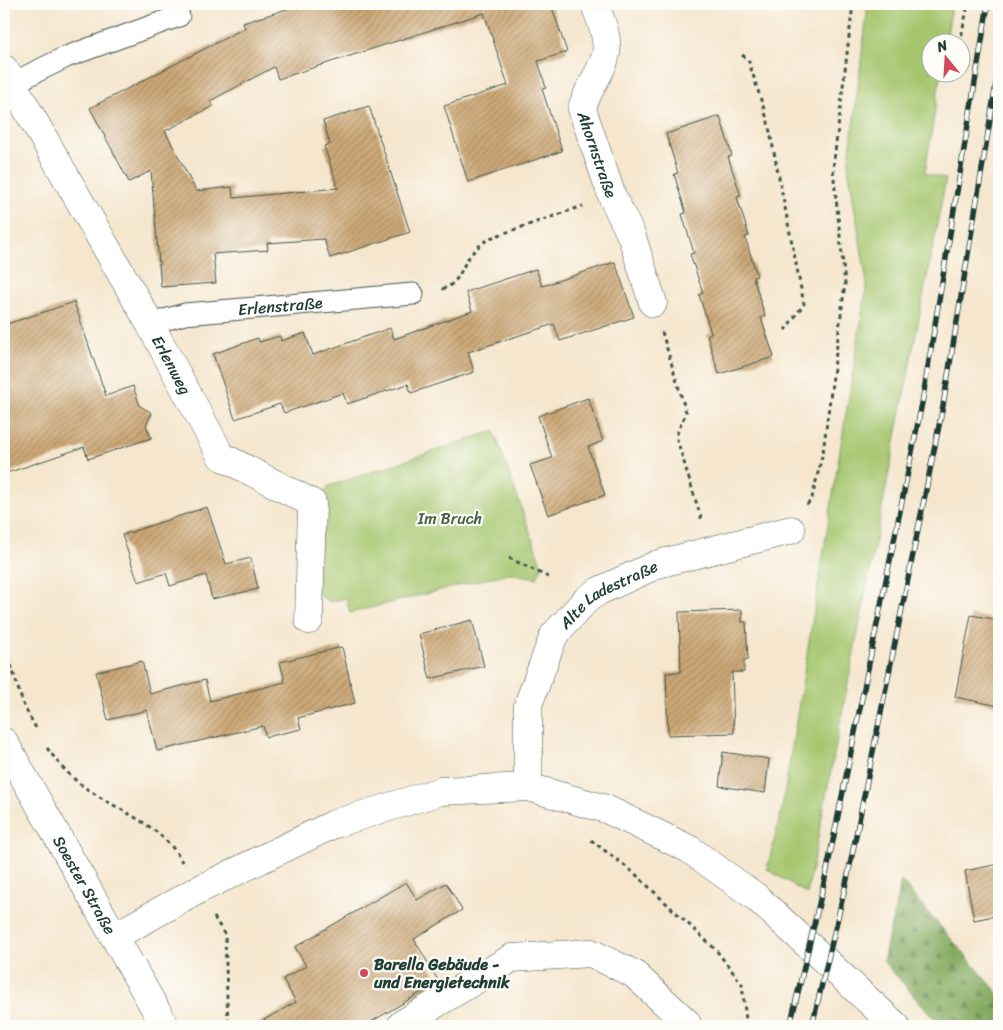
<svg xmlns="http://www.w3.org/2000/svg" width="1003" height="1030" viewBox="0 0 1003 1030" font-family="Sriracha,sans-serif">
	<style>
		.green { fill: #a6c66e; stroke: #628251 }
		.forest { fill: url(#forest-firs); stroke: #52744a }
		.building { fill: url(#building-hatch) }
		.lines { fill: none; stroke-linecap: round; stroke-linejoin: round }
		.service-casing { stroke: #3f564b; stroke-width: 23 }
		.minor-casing { stroke: #3f564b; stroke-width: 29 }
		.tertiary-casing { stroke: #3f564b; stroke-width: 29 }
		.path { stroke: #3f564b; stroke-width: 3; stroke-dasharray: 4 4; stroke-linecap: butt }
		.service { stroke: #fff; stroke-width: 21 }
		.minor { stroke: #fff; stroke-width: 28 }
		.tertiary { stroke: #fff; stroke-width: 28 }
		.rail-casing { stroke: #1f3d34; stroke-width: 5.5 }
		.rail { stroke: #fdfcf7; stroke-width: 4; stroke-dasharray: 11; stroke-linecap: butt }
		.poi-dot { fill: #d1495b; stroke: #fdfcf7; stroke-width: 2 }
		.labels { text-anchor: middle; stroke-width: 4.5; stroke-linejoin: round; paint-order: stroke }
		.street-label { font-size: 16px; fill: #1f3d34; stroke: #fdfcf7 }
		.park-label { font-size: 16px; fill: #415f42; stroke: #fdfcf7 }
		.poi-label { font-size: 16px; font-weight: bold; fill: #1f3d34; stroke: #fdfcf7; text-anchor: start }
	</style>
	<defs>
		<pattern id="forest-firs" width="22" height="20" patternUnits="userSpaceOnUse" patternTransform="scale(1.25)"><rect width="22" height="20" fill="#84ab61"/><path d="M5 1l3.5 6h-7zM16 11l3.5 6h-7z" fill="#6b8c51"/></pattern>
		<pattern id="building-hatch" width="6" height="6" patternUnits="userSpaceOnUse" patternTransform="scale(1.25)"><rect width="6" height="6" fill="#cda877"/><path d="M-1 1l2-2M0 6l6-6M5 7l2-2" fill="none" stroke="#a68a62"/></pattern>
	</defs>
	<rect width="100%" height="100%" fill="#fdfcf7"/>
	<filter id="ink" filterUnits="userSpaceOnUse"><feTurbulence type="fractalNoise" baseFrequency=".02" numOctaves="2"/><feDisplacementMap in="SourceGraphic" scale="10" xChannelSelector="R" yChannelSelector="G"/><feConvolveMatrix kernelMatrix="1 2 1 2 8 2 1 2 1" color-interpolation-filters="sRGB"/></filter>
	<filter id="wash" filterUnits="userSpaceOnUse"><feTurbulence type="fractalNoise" baseFrequency=".0096" numOctaves="4" result="noise"/><feDisplacementMap in="SourceGraphic" scale="20" xChannelSelector="R" yChannelSelector="G"/><feGaussianBlur stdDeviation="1.12" result="paint"/><feColorMatrix in="noise" values="0 0 0 0 0 0 0 0 0 0 0 0 0 0 0 0 0 1.4 0 .05"/><feComposite in="paint" operator="in"/></filter>
	<g filter="url(#wash)">
		<rect width="100%" height="100%" fill="#f5e6cd"/>
		<g class="green">
			<path d="M868,4H952L946,42H930V72L941,73L925,173L946,179L807,894L767,869L782,808L867,284L848,167Z"/>
			<path d="M494,431L542,566L537,578L509,573L350,613L346,598L331,602L317,594L320,495L329,486Z"/>
		</g>
		<path class="forest" d="M901,881L999,994V1026H941L883,961Z"/>
		<g id="blocks">
			<g class="building">
				<path d="M303,4H551L567,52L538,61L546,88L542,89L562,151L468,182L444,106L508,85L484,13L278,79L274,67L210,101L213,106L165,131L196,191L232,187L233,198L338,188L324,146L330,144L323,121L369,106L410,232L330,258L324,239L267,243L268,250L213,254L216,283L161,287L151,171L129,182L90,108L245,28L243,23Z"/>
				<path d="M720,116L732,156L728,157L741,196L737,197L749,236L745,237L757,276L753,277L765,316L761,318L774,357L719,374L707,335L711,333L699,295L703,293L690,254L694,253L682,214L686,213L674,174L678,173L666,134Z"/>
				<path d="M615,262L634,317L560,341L554,324L468,352L474,372L411,393L408,384L347,404L343,393L284,413L280,404L235,419L213,354L258,338L259,342L280,336L281,341L305,333L313,355L390,328L394,339L472,311L466,292L536,269L542,286Z"/>
				<path d="M74,302L106,396L133,386L140,406L152,413L146,425L151,438L88,459L84,447L4,474V325Z"/>
				<path d="M588,398L603,441L588,447L605,495L548,515L530,465L552,458L538,416Z"/>
				<path d="M207,507L226,564L251,558L258,589L212,599L206,575L170,586L166,573L138,582L122,535Z"/>
				<path d="M742,610V622H746L748,660H744V672H732L734,733L668,735L666,673L681,672L679,612Z"/>
				<path d="M971,615L999,620V706L955,697Z"/>
				<path d="M472,620L484,666L430,679L419,634Z"/>
				<path d="M342,647L355,703L298,718L301,729L266,737L263,726L157,751L147,710L108,720L96,672L142,661L150,694L205,680L210,701L285,682L280,662Z"/>
				<path d="M723,752L769,759L765,793L719,786Z"/>
				<path d="M999,864V915L974,920L965,871Z"/>
				<path d="M406,882L417,900L446,883L462,910L414,939L439,982L364,1026H253L296,1002L283,979L306,966L295,947Z"/>
			</g>
		</g>
	</g>
	<g filter="url(#ink)">
		<use href="#blocks" fill-opacity="0" stroke="#3f564b" stroke-width="1"/>
		<g class="lines">
			<g class="service-casing">
				<g id="service">
					<path d="M11,84L66,57L179,16"/>
					<path id="s1" d="M150,324L185,314L413,294"/>
				</g>
			</g>
			<g class="minor-casing">
				<g id="minor">
					<path id="s2" d="M595,4C600,19 609,38 606,54C602,73 586,90 582,109L612,196L632,237L653,303"/>
					<path id="s3" d="M4,69L150,324L221,456L312,503L309,620"/>
					<path id="s4" d="M528,787V705L554,635L587,599L599,591L658,564L791,530"/>
					<path d="M402,1024L512,958L591,953L634,974L686,1022L688,1026"/>
				</g>
			</g>
			<g class="tertiary-casing">
				<g id="tertiary">
					<path id="s5" d="M4,742L165,1026"/>
					<path d="M115,936L198,890L334,824L441,791L528,787L606,809L689,849L756,897L896,1026"/>
				</g>
			</g>
			<g class="path">
				<path d="M960,43L968,4"/>
				<path d="M742,55L748,59L768,122L804,304L785,330"/>
				<path d="M442,289C459,284 460,270 469,257C475,249 482,243 490,238L583,206"/>
				<path d="M662,332L686,412L676,436L702,521"/>
				<path d="M807,505L812,498L823,452L845,284L833,169L853,4"/>
				<path d="M509,558L548,577"/>
				<path d="M4,642L23,704L37,730"/>
				<path d="M47,748C56,760 67,774 79,783C113,810 161,822 182,862"/>
				<path d="M591,840L633,872L716,950L742,984L746,1020L745,1026"/>
				<path d="M214,917L225,935L228,1026"/>
			</g>
			<use href="#service" class="service"/>
			<use href="#minor" class="minor"/>
			<use href="#tertiary" class="tertiary"/>
			<g class="rail-casing">
				<g id="rail">
					<path d="M790,1026L827,870L922,403L988,4"/>
					<path d="M812,1026L848,875L943,406L999,66"/>
				</g>
			</g>
			<use href="#rail" class="rail"/>
		</g>
	</g>
	<circle class="poi-dot" cx="364" cy="973" r="5"/>
	<g class="labels">
		<g class="street-label">
			<text dy="6" stroke="none"><textPath href="#s2" startOffset="160">Ahornstraße</textPath></text>
			<text dy="6" stroke="none"><textPath href="#s1" startOffset="132">Erlenstraße</textPath></text>
			<text dy="6" stroke="none"><textPath href="#s3" startOffset="340">Erlenweg</textPath></text>
			<text dy="6" stroke="none"><textPath href="#s4" startOffset="226">Alte Ladestraße</textPath></text>
			<text dy="6" stroke="none"><textPath href="#s5" startOffset="164">Soester Straße</textPath></text>
		</g>
		<g class="park-label">
			<text x="450" y="524">Im Bruch</text>
		</g>
		<g class="poi-label">
			<text x="374" y="970">Barella Gebäude -<tspan x="374" dy="18">und Energietechnik</tspan></text>
		</g>
	</g>
	<rect width="1003" height="1030" fill="none" stroke="#fdfcf7" stroke-width="20"/>
	<g transform="translate(946 58) rotate(342)"><circle r="24" fill="#fdfcf7" stroke="#a4b0a9"/>
	<path d="M0-4L9 19L0 12L-9 19Z" fill="#d1495b"/>
	<text y="-8" font-size="14" font-weight="bold" text-anchor="middle" fill="#1f3d34">N</text>
	</g>
</svg>
